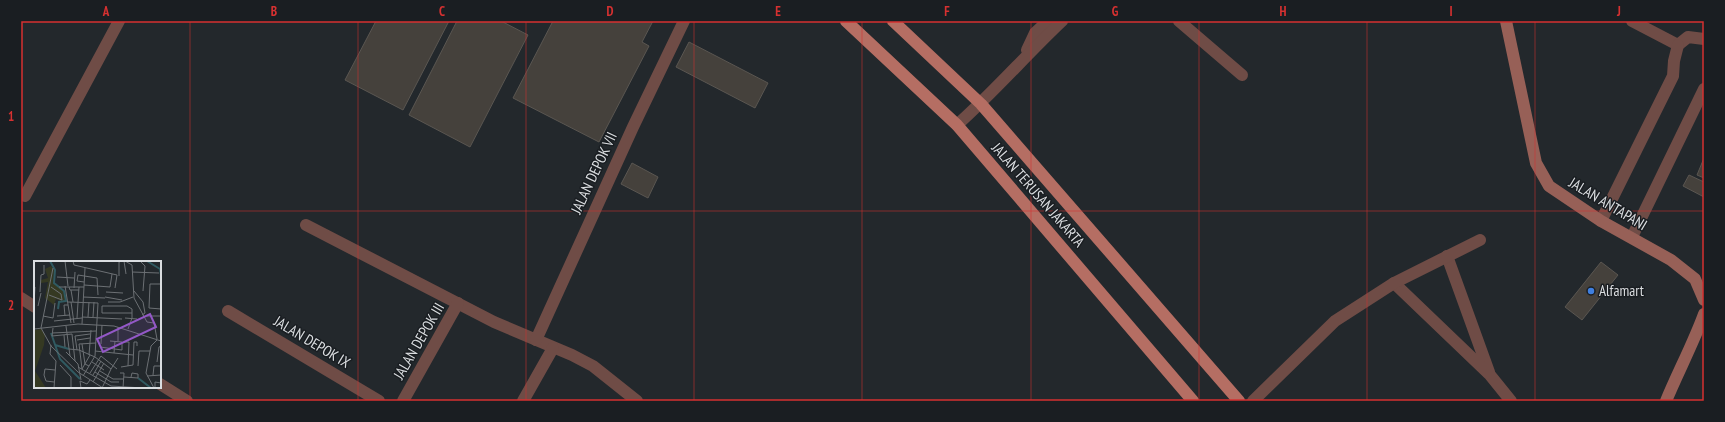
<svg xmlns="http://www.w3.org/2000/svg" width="1725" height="422" viewBox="0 0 1725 422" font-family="'PT Sans Narrow',sans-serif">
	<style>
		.building { fill: #45413c; stroke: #5a5651 }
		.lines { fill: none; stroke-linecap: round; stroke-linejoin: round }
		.street { stroke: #6f4c46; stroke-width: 12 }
		.secondary { stroke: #976057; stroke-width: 12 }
		.primary { stroke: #b56e63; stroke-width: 12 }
		.grid { fill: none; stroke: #d63131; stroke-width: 1; stroke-opacity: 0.55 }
		.shop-dot { fill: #3f7fe0; stroke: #1a1e22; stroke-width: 1.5 }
		.labels { text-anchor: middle; stroke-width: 3; stroke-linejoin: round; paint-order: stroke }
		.street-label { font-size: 15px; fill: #dadde0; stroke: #1a1e22 }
		.poi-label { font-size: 15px; fill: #dadde0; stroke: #1a1e22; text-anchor: start }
		.inset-river { fill: none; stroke: #305a61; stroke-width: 2 }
		.inset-road { fill: none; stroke: #6c7074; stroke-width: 1 }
		.view { fill: #9358c7; fill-opacity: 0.15; stroke: #9358c7; stroke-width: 2 }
		.inset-edge { fill: none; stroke: #dadde0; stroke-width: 2 }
		.neatline { fill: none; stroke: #d63131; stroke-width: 1.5 }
		.grid-label { font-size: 13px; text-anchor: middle; font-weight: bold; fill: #d63131 }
	</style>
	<rect width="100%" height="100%" fill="#23282c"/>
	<g class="building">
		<path d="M376,21H449L403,110L345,80Z"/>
		<path d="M457,21H501L528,35L470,147L409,115Z"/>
		<path d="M553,21H653L642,42L649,46L599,142L513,98Z"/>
		<path d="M689,42L768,83L755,108L676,67Z"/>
		<path d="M1704,158V178L1697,175Z"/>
		<path d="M632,163L658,177L648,198L621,184Z"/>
		<path d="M1689,175L1704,182V197L1683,186Z"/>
		<path d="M1601,262L1618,275L1582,320L1565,307Z"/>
	</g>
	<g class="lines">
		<g class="street">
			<path d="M1179,21L1242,75"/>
			<path d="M1632,21L1678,45L1688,37L1704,39"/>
			<path d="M1027,50L1035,33L1048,21"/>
			<path d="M957,125C994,92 1026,55 1062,21"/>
			<path d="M25,196L119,21"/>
			<path d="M1601,221L1673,76L1674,61L1678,45"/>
			<path d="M306,225L494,322L572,355L593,366L637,401"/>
			<path d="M1632,237L1704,89"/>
			<path d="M1447,256L1489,372"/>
			<path d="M1394,283L1490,375L1511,401"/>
			<path d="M21,298L35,307"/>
			<path d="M228,311L379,401"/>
			<path d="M536,340L633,127L684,21"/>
			<path d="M160,384L187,401"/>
			<path d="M403,401L458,303"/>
			<path d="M523,401L553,348"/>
			<path d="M1253,401L1335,321L1394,283L1480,240"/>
		</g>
		<g class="secondary">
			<path d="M1506,21L1536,163L1549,186L1601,221L1671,260L1695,279L1704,300"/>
			<path d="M1666,401C1678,372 1693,344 1704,314"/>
		</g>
		<g class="primary">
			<path d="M846,21L957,125L1193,401"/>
			<path d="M893,21L981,104L1239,401"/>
		</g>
	</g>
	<path class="grid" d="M190,21V401M358,21V401M526,21V401M694,21V401M862,21V401M1031,21V401M1199,21V401M1367,21V401M1535,21V401M21,211H1704"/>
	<circle class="shop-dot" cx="1591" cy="291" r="4"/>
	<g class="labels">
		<g class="street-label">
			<text transform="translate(594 173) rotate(-65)" y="5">JALAN DEPOK VII</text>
			<text transform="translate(1038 195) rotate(49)" y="5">JALAN TERUSAN JAKARTA</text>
			<text transform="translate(1608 204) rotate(31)" y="5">JALAN ANTAPANI</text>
			<text transform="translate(419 341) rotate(-60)" y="5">JALAN DEPOK III</text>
			<text transform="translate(312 342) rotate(31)" y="5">JALAN DEPOK IX</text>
		</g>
		<g class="poi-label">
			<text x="1599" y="296">Alfamart</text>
		</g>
	</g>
	<g transform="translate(34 261)">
		<rect width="127" height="127" fill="#23282c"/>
		<path d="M17,5L20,9L19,22L29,30L31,39L30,41L22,38L20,44L11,37L14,21L7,22V19L14,17L11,8ZM7,68L11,73L10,84L1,110L12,127H0V69Z" fill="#353922"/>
		<path class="inset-river" d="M16,0L21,9L20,22L30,30L32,40L25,41L24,48M113,0L126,8L127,14M17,72L26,98L46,118M21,84L35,88M104,117L117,127"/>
		<path class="inset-road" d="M31,0L34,25M39,0L40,4L83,14L81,27M90,0L92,13M91,0L98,4L100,37L113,61L120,62L123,78M106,0L111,5L109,30M19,7L7,67L17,85L44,111L69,127M98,11L125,12M7,14L10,13V4M85,15V1L88,0M23,16L40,17M50,21L43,20L44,14L63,17L64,34M127,23H116L115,47L127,48M50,24L76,26L78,13M31,25L37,62M25,26H50M35,26L36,29H45M40,27L41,11M37,29L39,41M100,30L109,41L111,52L108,54M6,31L7,14M72,31L89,32M15,34L28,39L27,33L17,26M49,36L71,37M71,36L88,39M34,41L64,42L61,95L49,115M37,41L40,62M74,41H86L99,36M0,43L1,26M4,45L7,32M9,55L19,57L21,42M23,55L36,54M31,55L30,44H34M113,55H127M48,56L88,58M54,56L55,41M59,56L60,41M43,57L45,26M91,57L103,58M20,60L48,57M48,63L51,7M32,65L36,95M19,67L18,75L38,73L41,100M0,68L44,63L80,65L127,80M94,68L98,57V48L93,45H68V52H98M18,72L62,70M30,74L31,86M43,79L56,77M76,80L88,81M84,80V66M90,81H95L94,105M48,83L51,103L55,105M67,83L68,64M17,84L16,93L22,100L20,127M66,86L88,89V83M35,88L45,89L61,96L77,108L68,127M43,89L41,75L56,73M61,90L99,94M32,91L44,103L47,119M80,92L81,80M55,94L57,69M58,101L70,109M123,101L125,86L127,85M26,104L37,116V127M104,105L105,90H116M44,106L77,125L109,127M87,106L99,104L100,81H103V85M48,108L45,83L62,82M48,108L56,94M77,108L84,97M66,110L79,118H90M61,111L77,121H85M56,112L67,95L83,108M86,112H90L89,127M59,114L67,100M119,114L120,105H127M113,115L127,114M90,116L104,117V113L98,112L97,116M20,121L12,120L10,114L11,108L21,109M59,121L70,102M47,127L46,120L53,123L56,119M120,127L112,112L117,85L123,79M121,127V121L127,122"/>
		<path class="view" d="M116,53L122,66L69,91L63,78Z"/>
		<rect width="127" height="127" class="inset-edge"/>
	</g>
	<rect width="1725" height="422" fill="none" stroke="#1a1e22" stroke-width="44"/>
	<rect x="22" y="22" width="1681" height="378" class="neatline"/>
	<g class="grid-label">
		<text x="106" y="16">A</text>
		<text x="274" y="16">B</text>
		<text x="442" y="16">C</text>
		<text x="610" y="16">D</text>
		<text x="778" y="16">E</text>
		<text x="947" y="16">F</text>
		<text x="1115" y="16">G</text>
		<text x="1283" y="16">H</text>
		<text x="1451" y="16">I</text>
		<text x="1619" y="16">J</text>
		<text x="11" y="121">1</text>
		<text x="11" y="310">2</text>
	</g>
</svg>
